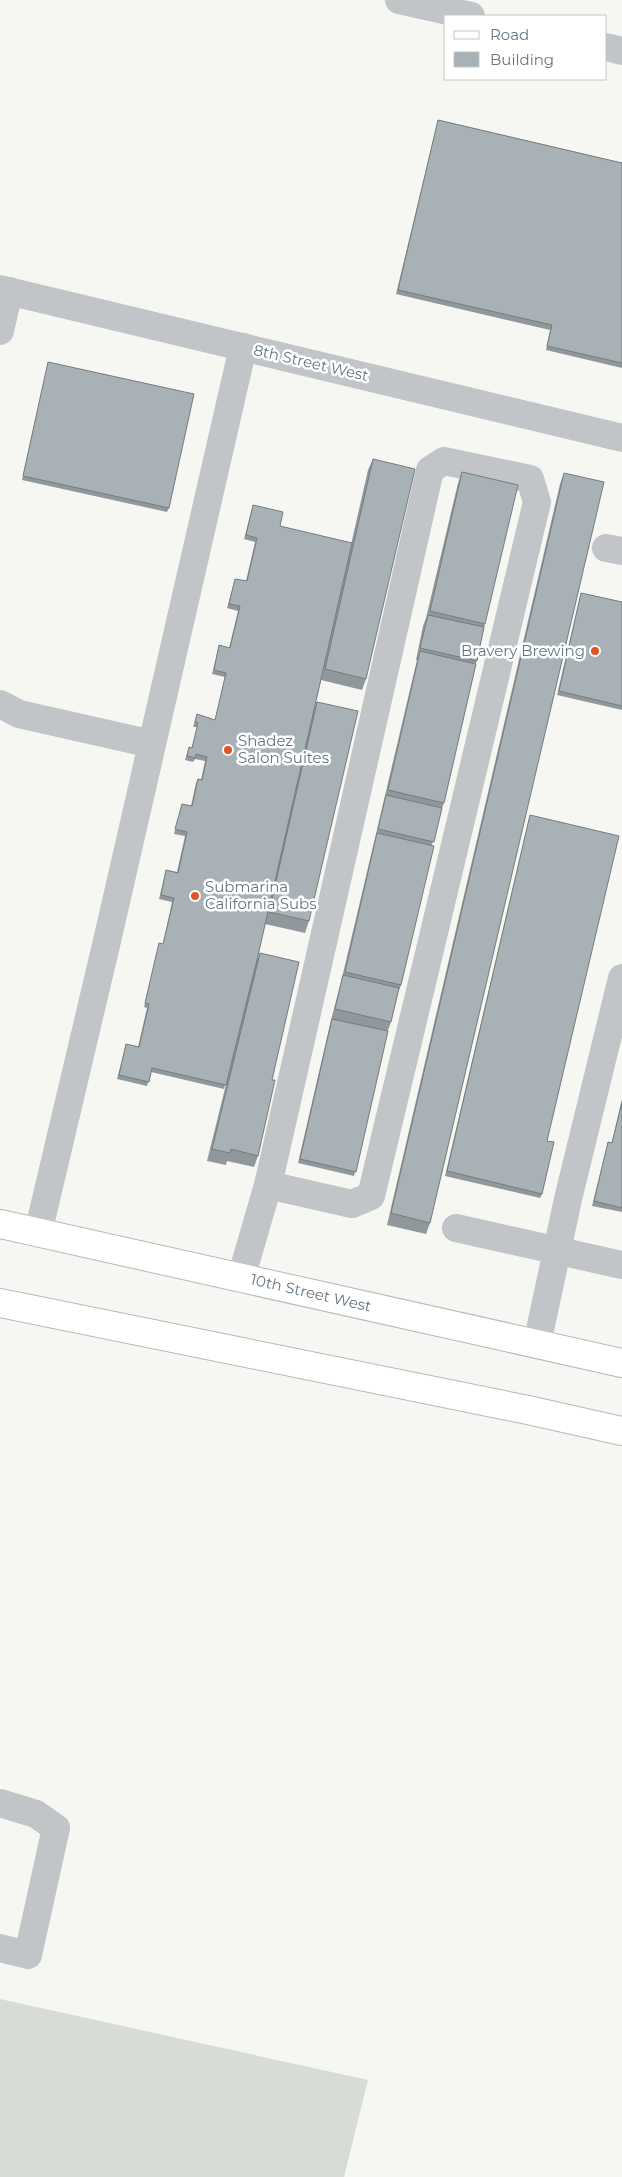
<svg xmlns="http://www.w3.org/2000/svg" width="622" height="2177" viewBox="0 0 622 2177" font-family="Montserrat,sans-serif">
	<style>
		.grass { fill: #d7ddd4 }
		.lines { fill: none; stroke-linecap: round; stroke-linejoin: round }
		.major-casing { stroke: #b4b9bc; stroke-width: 30 }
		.minor { stroke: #c1c5c8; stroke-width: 28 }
		.major { stroke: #fff; stroke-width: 28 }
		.wall { fill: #90989c }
		.building { fill: #a8b1b5; stroke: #767c7f }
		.poi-dot { fill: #e25227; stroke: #fff; stroke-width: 2 }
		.labels { text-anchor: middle; stroke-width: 5; stroke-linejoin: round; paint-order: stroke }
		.street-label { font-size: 15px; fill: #657683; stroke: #fff }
		.poi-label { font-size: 15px; fill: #657683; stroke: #fff; text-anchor: start }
	</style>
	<rect width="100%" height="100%" fill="#f6f6f3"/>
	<path class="grass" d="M0,1999L368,2080L344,2177H0Z"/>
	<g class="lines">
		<g class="major-casing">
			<g id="major">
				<path d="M0,1224L622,1363"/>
				<path d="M0,1303L528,1410L622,1431"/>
			</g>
		</g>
		<g class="minor">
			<path d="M399,0L471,16"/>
			<path d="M606,47L622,51"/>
			<path d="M0,289L622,438"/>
			<path d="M0,331L9,291"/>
			<path d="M606,548L622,551"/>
			<path d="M0,704L19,714L152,744"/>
			<path d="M456,1228L622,1265"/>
			<path d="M38,1233L107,941L243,347"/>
			<path d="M241,1278L268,1185L430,470L444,461L530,479L537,502L371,1196L352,1204L268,1185"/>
			<path d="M537,1344L568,1199L622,978"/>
			<path d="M0,1803L36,1814L56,1828L28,1955L0,1948"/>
		</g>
		<use href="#major" class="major"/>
	</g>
	<g class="wall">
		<path d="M438,120L622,163V368L546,350L550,330L396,294Z"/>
		<path d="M48,362L169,508L167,512L22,480Z"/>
		<path d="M373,459L366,679L362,690L321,680L313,712L317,702L309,921L305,933L265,924L257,960L260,953L272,1080L258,1156L254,1167L227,1161L226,1165L207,1161L240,1028L224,1089L151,1072L147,1086L117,1079L126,1044L138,1047L147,1008L144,1007L158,947L159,943L163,944L172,902L159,899L166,870L177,872L185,836L174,834L182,804L191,806L196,783L198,779L201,780L205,761L195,759L193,762L185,760L189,747L192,748L197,727H193L197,714L215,720L225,677L212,674L219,645L229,648L238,611L227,608L235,579L246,581L255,542L244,539L253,505L280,526L327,650L368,470Z"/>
		<path d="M462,472L485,624L483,632L444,803L441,811L432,845L401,985L398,993L391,1022L387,1033L354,1176L298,1163L331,1020L341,982L417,660H416L423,626L426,618L458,483Z"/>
		<path d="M564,473L430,1223L426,1234L387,1225L560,484Z"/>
		<path d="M581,593L622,602V710L557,695Z"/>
		<path d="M530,815L547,1141L542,1194L540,1198L445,1176Z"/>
		<path d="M622,1099V1212L592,1206L608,1142H612Z"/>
	</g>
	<g class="building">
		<path d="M438,120L622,163V363L547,346L552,325L398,290Z"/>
		<path d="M48,362L194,394L169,508L23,476Z"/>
		<path d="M373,459L415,469L366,679L325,669Z"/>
		<path d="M462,472L518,485L485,624L430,611Z"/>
		<path d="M564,473L604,482L430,1223L391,1213Z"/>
		<path d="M253,505L283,512L280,526L352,543L257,960L226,1085L152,1068L149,1082L119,1075L126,1044L139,1047L149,1004L145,1003L159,943L163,944L174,898L161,895L166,870L178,873L187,832L175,829L182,804L192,806L198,779L202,780L207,757L196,754L195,758L187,756L189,747L192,748L198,723L195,722L197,714L215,720L226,673L214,670L219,645L230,648L240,606L229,604L235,579L247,581L257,538L246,535Z"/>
		<path d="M581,593L622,602V706L559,691Z"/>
		<path d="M428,615L484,627L477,661L420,648Z"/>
		<path d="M420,651L476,664L444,803L388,790Z"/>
		<path d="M317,702L358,711L309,921L269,912Z"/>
		<path d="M386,795L442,808L434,842L378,829Z"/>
		<path d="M530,815L619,836L547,1141L554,1142L542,1194L447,1171Z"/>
		<path d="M377,833L434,846L401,985L345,972Z"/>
		<path d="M260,953L299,962L272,1080H275L258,1156L231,1149L230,1153L212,1149Z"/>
		<path d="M343,975L399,988L391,1022L335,1009Z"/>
		<path d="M332,1019L388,1031L356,1172L300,1159Z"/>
		<path d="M622,1102V1208L594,1201L608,1142L612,1143Z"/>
	</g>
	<g class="poi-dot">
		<circle cx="595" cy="651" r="5"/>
		<circle cx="228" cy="750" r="5"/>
		<circle cx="195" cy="896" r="5"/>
	</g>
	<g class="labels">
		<g class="street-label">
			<text transform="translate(311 363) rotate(13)" y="5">8th Street West</text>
			<text transform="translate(311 1293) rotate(13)" y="5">10th Street West</text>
		</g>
		<g class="poi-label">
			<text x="585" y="656" text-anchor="end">Bravery Brewing</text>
			<text x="238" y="746">Shadez<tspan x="238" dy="17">Salon Suites</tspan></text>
			<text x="205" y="892">Submarina<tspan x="205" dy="17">California Subs</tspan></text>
		</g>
	</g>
	<rect x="444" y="15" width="162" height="65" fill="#ffffff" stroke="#c1c8cd"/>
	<rect x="454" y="31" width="25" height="8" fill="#ffffff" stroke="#c1c8cd"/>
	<text x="490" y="40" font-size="15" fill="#657683">Road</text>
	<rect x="454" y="52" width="25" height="15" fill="#a8b1b5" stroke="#c1c8cd"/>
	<text x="490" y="65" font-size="15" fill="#657683">Building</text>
</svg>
